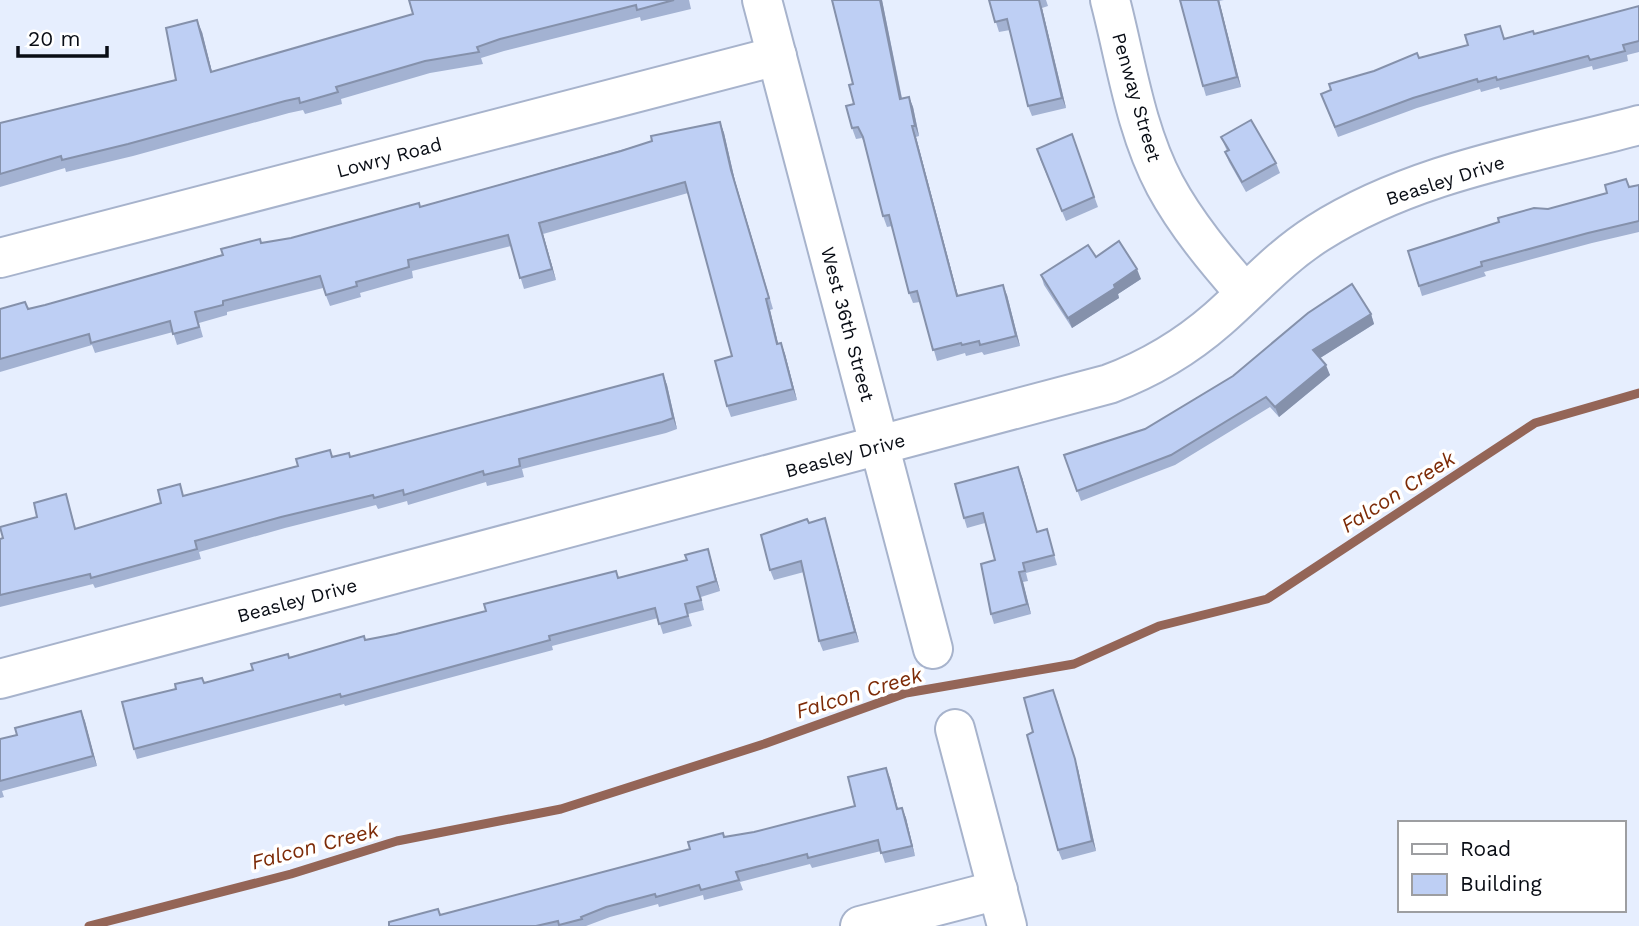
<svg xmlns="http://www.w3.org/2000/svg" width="1639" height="926" viewBox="0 0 1639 926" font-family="'Work Sans',sans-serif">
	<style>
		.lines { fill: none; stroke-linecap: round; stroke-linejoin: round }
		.stream { stroke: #946557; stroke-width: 9 }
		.minor-casing { stroke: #a7b3cc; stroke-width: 42 }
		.minor { stroke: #fff; stroke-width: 38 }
		.wall { fill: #a3b2d2 }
		.shaded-wall { fill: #8591ab }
		.building { fill: #becff4; stroke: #8591ab; stroke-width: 2 }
		.labels { text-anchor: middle; stroke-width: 7; stroke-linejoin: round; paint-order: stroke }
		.street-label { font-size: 19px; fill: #090d15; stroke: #fff }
		.water-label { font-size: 21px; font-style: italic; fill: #7d2b07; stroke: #fff }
	</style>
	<rect width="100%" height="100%" fill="#e6eefe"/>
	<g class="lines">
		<path class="stream" d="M89,926L291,874L397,841L561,809L764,744L906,693L1074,664L1159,626L1267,599L1535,423L1639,393"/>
		<g class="minor-casing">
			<g id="minor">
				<path d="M762,0L933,649"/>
				<path d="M1110,0C1126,61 1135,129 1165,185C1186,224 1216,260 1245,293"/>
				<path d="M0,258L777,56"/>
				<path d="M0,679L1109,384C1149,369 1186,347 1218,319C1252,289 1280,257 1318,233C1414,172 1531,154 1639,125"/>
				<path d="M955,729L1007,926"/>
				<path d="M860,926L998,890"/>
			</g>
		</g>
		<use href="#minor" class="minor"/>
	</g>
	<g class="wall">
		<path d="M409,0H689L691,9L641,21L640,17L504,51L481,58L483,64L430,73L341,99L342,104L305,114L303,110L289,113L133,156L66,172L65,168L0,187V123L176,80L202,32L212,72L413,14Z"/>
		<path d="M832,0H882L902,98L909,97L913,107L919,136L916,137L958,296L1007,295L1020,346L984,355L982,352L966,356L965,353L937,361L920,302L913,303L909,293L892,226L887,227L883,216L864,142L862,138L856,139L852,128L854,104L853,84Z"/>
		<path d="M989,0H1046L1048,6L1042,8L1066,108L1032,116L1028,106L1010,30L999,32Z"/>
		<path d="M1180,0H1224L1219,1L1241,87L1206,96L1203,86Z"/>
		<path d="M1639,6V52L1627,55L1628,61L1593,70L1592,66L1500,90L1499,87L1481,92L1480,89L1417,108L1338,137L1325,104L1419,58L1504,39L1534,34Z"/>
		<path d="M720,122L724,133L735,181L773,309L770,310L778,344L781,343L785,354L797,400L731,417L727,406L732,356L688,193L543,234L556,280L524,289L511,246L412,271L413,278L360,293L361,297L330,306L323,288L227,312V315L199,323L203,337L177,345L173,332L95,353L92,345L0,372V309H28L45,305L262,243L291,238L420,207Z"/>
		<path d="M1072,134L1098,207L1066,221L1040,159Z"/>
		<path d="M1221,137L1276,163L1280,173L1246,192L1229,162L1225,152L1227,151Z"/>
		<path d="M1639,185V232L1592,243L1484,272L1486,276L1422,296L1419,286L1629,187Z"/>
		<path d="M1096,257L1141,279L1118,294L1119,298L1072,328L1044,285L1041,275Z"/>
		<path d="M1371,314L1374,324L1320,358L1330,375L1279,417L1270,407L1175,465L1081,501L1064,455L1145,429Z"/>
		<path d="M663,374L667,385L677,429L666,433L522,469L524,477L487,486L486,482L408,505L407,501L378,509L376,505L285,528L199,552L201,559L95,588L93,584L0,607V539L37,517L66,494L76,529L185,496L333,457H351Z"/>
		<path d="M1022,477L1037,532L1047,529L1057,565L1026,573L1028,581L1023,582L1031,614L994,624L991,614L995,560L985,523L967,528L964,518Z"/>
		<path d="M825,518L859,642L823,651L819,641L804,572L774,580L770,570L809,523Z"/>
		<path d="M708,549L720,591L701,597L704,610L688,614L692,626L663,634L658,618L552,646L553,650L345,706L344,704L137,759L134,749L204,683L253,670L289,657L396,634L687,560Z"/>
		<path d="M1057,700L1078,769L1096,851L1062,860L1058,850L1033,732Z"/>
		<path d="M81,711L97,766L2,791L4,797L0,798V739L17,735Z"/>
		<path d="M890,778L898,809L902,808L906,818L915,856L885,863L881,851L812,868L810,864L740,882L743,890L704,900L703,895L659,907L658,904L610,917L586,926H389L440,915L690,849L725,837L754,832L855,806Z"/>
	</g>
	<g class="shaded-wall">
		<path d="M880,0H882L904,110L900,99Z"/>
		<path d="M1039,0L1042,8L1066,108L1062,98Z"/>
		<path d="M1218,0H1219L1241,87L1237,77Z"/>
		<path d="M197,20L202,32L215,84L211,72Z"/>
		<path d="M909,97L913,107L919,136L915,126Z"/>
		<path d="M720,122L724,133L735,181L773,309L731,170Z"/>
		<path d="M912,126L916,137L961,307L957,296Z"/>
		<path d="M539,223L543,234L556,280L552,269Z"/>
		<path d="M1137,269L1141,279L1118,294L1119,298L1072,328L1068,318L1114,285Z"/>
		<path d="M1003,285L1007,295L1020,346L1016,336Z"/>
		<path d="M766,299L770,310L781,355L777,344Z"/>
		<path d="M1371,314L1374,324L1317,360L1313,350Z"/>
		<path d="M781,343L785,354L797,400L793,389Z"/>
		<path d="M1326,365L1330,375L1279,417L1275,407Z"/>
		<path d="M663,374L667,385L677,429L673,418Z"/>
		<path d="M1018,467L1022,477L1040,542L1037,532Z"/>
		<path d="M825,518L828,528L859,642L855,632Z"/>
		<path d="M708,549L711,559L720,591L716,581Z"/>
		<path d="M1019,572L1023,582L1031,614L1027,604Z"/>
		<path d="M1053,690L1078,769L1096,851L1092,841Z"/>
		<path d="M81,711L85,721L97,766L93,756Z"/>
		<path d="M886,768L890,778L900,819L897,809Z"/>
		<path d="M902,808L906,818L915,856L912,846Z"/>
	</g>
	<g class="building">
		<path d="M409,0H674L637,10L636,5L500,39L477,47L479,52L425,61L336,87L338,92L300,103L299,98L285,101L128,144L62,160L61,156L0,174V123L176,80L166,28L197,20L211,72L413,14Z"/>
		<path d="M832,0H880L900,99L909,97L915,126H912L957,296L1003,285L1016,336L980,345L979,341L962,345L961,343L933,350L917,291L909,293L889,215L883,216L863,137L858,127L852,128L846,106L854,104L849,85L853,84Z"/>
		<path d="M989,0H1039L1062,98L1028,106L1007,19L995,22Z"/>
		<path d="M1180,0H1218L1237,77L1203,86Z"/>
		<path d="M1639,6V41L1623,45L1625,51L1590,60L1588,56L1497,80L1496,77L1478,82L1477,79L1413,98L1335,127L1321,94L1331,90L1329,84L1374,71L1417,53L1419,58L1468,45L1465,35L1500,26L1504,39L1533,31L1534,34Z"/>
		<path d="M1251,120L1276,163L1242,182L1225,152L1229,150L1221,137Z"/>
		<path d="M720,122L731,170L769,298L766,299L777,344L781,343L793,389L727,406L715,361L732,356L685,182L539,223L552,269L520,278L508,235L408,260L409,267L356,282L357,286L326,295L320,276L223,301V305L195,312L199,327L173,334L170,321L91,343L89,334L0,359V309L25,302L28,309L45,305L223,255L221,249L260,239L261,243L291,238L419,203L420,207L621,151L652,141L651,136Z"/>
		<path d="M1072,134L1094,197L1062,211L1037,149Z"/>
		<path d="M1626,179L1629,187L1639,185V221L1588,233L1481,262L1482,266L1419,286L1408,251L1499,222L1498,218L1534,208L1548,209L1607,193L1605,185Z"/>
		<path d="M1119,241L1137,269L1114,285L1115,288L1068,318L1041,275L1088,245L1096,257Z"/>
		<path d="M1352,284L1371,314L1313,350L1326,365L1275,407L1266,397L1171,455L1077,491L1064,455L1145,429L1233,376L1308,313Z"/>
		<path d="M663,374L673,418L662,422L519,459L520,466L484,475L483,471L404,495L403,490L374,498L373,495L281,517L195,541L197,549L91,578L90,574L0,595V539L3,538L0,527L37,517L34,503L66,494L75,529L161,503L158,490L180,484L183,496L298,466L296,459L330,450L332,457L349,453L350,457Z"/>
		<path d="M1018,467L1037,532L1047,529L1054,555L1023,563L1025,571L1019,572L1027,604L991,614L981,564L995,560L983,513L964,518L955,484Z"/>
		<path d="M825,518L855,632L819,641L801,561L770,570L761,535L807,519L809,523Z"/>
		<path d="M708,549L716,581L697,587L701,600L685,604L688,616L659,624L655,608L549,636L550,640L341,697L340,694L134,749L122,702L176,689L175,684L202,678L204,683L253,670L251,664L288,654L289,658L364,636L365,640L396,634L486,611L484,604L616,571L618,578L687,560L685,555Z"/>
		<path d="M1053,690L1075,759L1092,841L1058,850L1027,735L1033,732L1024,698Z"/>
		<path d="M81,711L93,756L0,781V739L17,735L15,728Z"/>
		<path d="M886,768L897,809L902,808L912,846L881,853L878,840L808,858L807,854L736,872L739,880L701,890L699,885L656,897L655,894L606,907L581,917L582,919L559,925L558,921L536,926H389V922L438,909L440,915L690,849L688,842L723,833L724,837L754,832L855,806L848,777Z"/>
	</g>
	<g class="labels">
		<g class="street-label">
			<text transform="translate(1137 97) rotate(74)" y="7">Penway Street</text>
			<text transform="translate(389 157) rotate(-15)" y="7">Lowry Road</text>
			<text transform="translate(1445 180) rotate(-18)" y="7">Beasley Drive</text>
			<text transform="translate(848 324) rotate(75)" y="7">West 36th Street</text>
			<text transform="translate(845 455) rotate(-15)" y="7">Beasley Drive</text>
			<text transform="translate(297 600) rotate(-15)" y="7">Beasley Drive</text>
		</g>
		<g class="water-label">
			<text transform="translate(1398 492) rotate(-33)" y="7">Falcon Creek</text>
			<text transform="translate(859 693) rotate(-17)" y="7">Falcon Creek</text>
			<text transform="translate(315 846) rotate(-15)" y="7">Falcon Creek</text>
		</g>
	</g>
	<rect x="1398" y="821" width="228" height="91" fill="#ffffff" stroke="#9d9ea1" stroke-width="2"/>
	<rect x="1412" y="844" width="35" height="10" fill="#ffffff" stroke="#9d9ea1" stroke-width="2"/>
	<text x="1460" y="856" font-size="21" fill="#090d15">Road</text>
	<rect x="1412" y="874" width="35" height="21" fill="#becff4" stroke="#9d9ea1" stroke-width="2"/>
	<text x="1460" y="891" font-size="21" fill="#090d15">Building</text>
	<path d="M18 46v10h89v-10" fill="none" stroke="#090d15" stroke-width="3.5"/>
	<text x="28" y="46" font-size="21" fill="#090d15" stroke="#ffffff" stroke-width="5" paint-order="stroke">20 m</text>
</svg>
